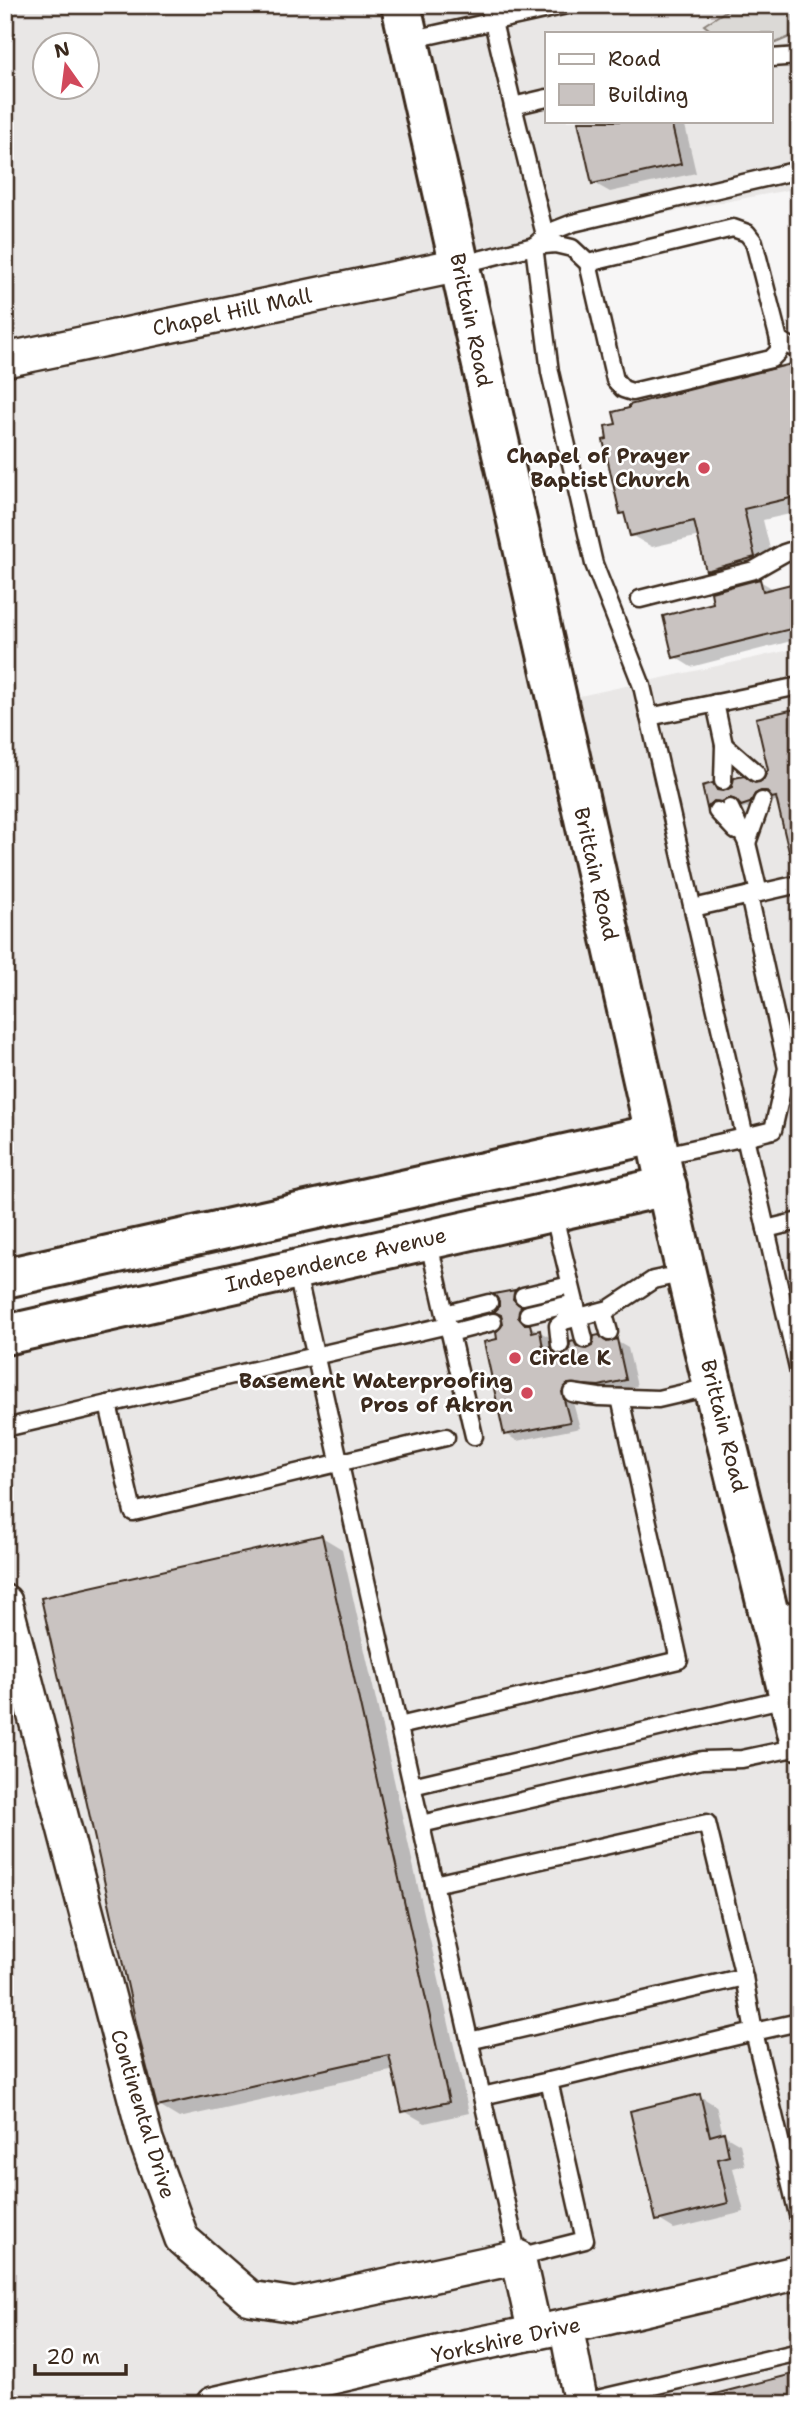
<svg xmlns="http://www.w3.org/2000/svg" width="804" height="2409" viewBox="0 0 804 2409" font-family="'Shantell Sans',sans-serif">
	<style>
		.built { fill: #e9e7e6; fill-rule: evenodd }
		.green { fill: #dbd9d6; stroke: #8b827a; stroke-width: 2 }
		.shadow { fill: #0003 }
		.building { fill: #c9c3c1; stroke: #3b2a1e; stroke-width: 2 }
		.lines { fill: none; stroke-linecap: round; stroke-linejoin: round }
		.service-casing { stroke: #3b2a1e; stroke-width: 21 }
		.minor-casing { stroke: #3b2a1e; stroke-width: 38 }
		.tertiary-casing { stroke: #3b2a1e; stroke-width: 44 }
		.secondary-casing { stroke: #3b2a1e; stroke-width: 44 }
		.service { stroke: #fff; stroke-width: 16 }
		.minor { stroke: #fff; stroke-width: 33 }
		.tertiary { stroke: #fff; stroke-width: 38 }
		.secondary { stroke: #fff; stroke-width: 38 }
		.poi-dot { fill: #d1495b; stroke: #fff; stroke-width: 2.5 }
		.labels { text-anchor: middle; stroke-width: 5; stroke-linejoin: round; paint-order: stroke }
		.street-label { font-size: 21px; fill: #3b2a1e; stroke: #fff }
		.poi-label { font-size: 21px; font-weight: bold; fill: #3b2a1e; stroke: #fff; text-anchor: end }
	</style>
	<rect width="100%" height="100%" fill="#f7f6f6"/>
	<filter id="ink" filterUnits="userSpaceOnUse"><feTurbulence type="fractalNoise" baseFrequency=".0143" numOctaves="2"/><feDisplacementMap in="SourceGraphic" scale="14" xChannelSelector="R" yChannelSelector="G"/><feConvolveMatrix kernelMatrix="1 2 1 2 8 2 1 2 1" color-interpolation-filters="sRGB"/></filter>
	<g filter="url(#ink)">
		<path class="built" d="M5,5H735L705,25L714,33H547V121H771V45L799,33V188L457,252L557,701L799,648V2404H583L566,2327L213,2404H5V1335L666,1186L655,1135L5,1278ZM46,46H88V88H46Z"/>
		<path class="green" d="M735,5H799V33L771,45V33H714L704,25Z"/>
		<g class="shadow">
			<path d="M580,121H684L696,173L610,192L594,183Z"/>
			<path d="M799,364V512L763,520L775,569L728,582L707,570L700,536L652,547L631,535L627,516L621,513Z"/>
			<path d="M760,581L775,590L799,584V639L691,667L675,657L716,605Z"/>
			<path d="M766,781L779,800L771,802L766,812L758,814L746,807L724,816L709,807L704,787L713,785L725,792Z"/>
			<path d="M515,1291L526,1298L524,1305L531,1327L551,1338L553,1351L562,1356L568,1355L573,1343L585,1350L593,1347L599,1337L610,1343L616,1341L628,1348L637,1386L572,1399L580,1428L517,1441L506,1434L500,1340Z"/>
			<path d="M322,1537L342,1549L469,2113L425,2123L404,2111L395,2070L179,2118L159,2106Z"/>
			<path d="M700,2096L716,2106L723,2134L740,2144L745,2165L733,2168L744,2212L674,2229L658,2219Z"/>
			<path d="M793,2376L799,2380V2404Z"/>
		</g>
		<g class="building">
			<path d="M578,121H671L681,164L592,184Z"/>
			<path d="M799,362V496L744,509L755,557L706,571L694,521L630,536L624,513L620,514L603,440L607,439L605,426L616,424L613,412L629,408V405Z"/>
			<path d="M760,579L763,591L799,582V627L673,658L663,616L713,603L711,592Z"/>
			<path d="M799,708V851L789,852L776,797L772,798L766,791H761L755,794L750,803L741,806L736,800L730,798L722,802L714,801L707,808L702,786L713,783L717,790L723,791L732,787L734,778L744,776L755,783L763,780L768,770L756,718Z"/>
			<path d="M515,1290L513,1299L521,1306L518,1317L524,1324H530L532,1332L540,1330L543,1348L550,1347L555,1354L562,1355L569,1350L570,1342L574,1341L577,1347L586,1349L592,1346L594,1336L599,1335L607,1342L617,1339L626,1380L599,1386L568,1384L562,1392L570,1422L504,1435L484,1342L497,1339L496,1332L503,1324L501,1315L494,1312L499,1307V1301L494,1294Z"/>
			<path d="M322,1535L449,2102L402,2112L389,2055L157,2107L140,2041L41,1598Z"/>
			<path d="M700,2094L710,2136L724,2132L729,2156L718,2159L728,2203L656,2221L630,2111Z"/>
			<path d="M793,2374L799,2404H712L711,2395Z"/>
		</g>
		<g class="lines">
			<g class="service-casing">
				<g id="service">
					<path d="M489,5L513,106"/>
					<path d="M409,40L567,5"/>
					<path d="M771,58L799,56"/>
					<path d="M545,235L513,106L547,98"/>
					<path d="M534,246L555,244L572,248L588,263L615,380L623,389L632,392L771,359L779,351V340L754,242L747,233L733,228L588,263"/>
					<path d="M534,246L550,232L573,223L799,170"/>
					<path d="M459,265L534,246L550,372L594,564L642,686L745,1137L773,1130L787,1068L749,895"/>
					<path d="M779,340L799,351"/>
					<path d="M640,599L754,570L784,553L799,548"/>
					<path d="M715,703L724,745L723,781"/>
					<path d="M649,717L799,686"/>
					<path d="M724,745L756,773"/>
					<path d="M730,808L747,843L759,893"/>
					<path d="M717,811L736,831"/>
					<path d="M747,843L762,801"/>
					<path d="M693,908L799,884"/>
					<path d="M660,1156L745,1137L799,1373"/>
					<path d="M553,1212L584,1339"/>
					<path d="M766,1229L799,1221"/>
					<path d="M428,1239L445,1314L489,1303"/>
					<path d="M296,1269L518,2257L585,2240L549,2081L754,2032L744,1977"/>
					<path d="M523,1296L570,1285"/>
					<path d="M603,1311L609,1332"/>
					<path d="M528,1314L575,1303"/>
					<path d="M448,1324L450,1333L493,1322"/>
					<path d="M450,1333L474,1436"/>
					<path d="M560,1345L558,1326L564,1321L609,1309L653,1280L686,1273"/>
					<path d="M572,1393L599,1397L658,1399L714,1386"/>
					<path d="M108,1404L133,1512L446,1437"/>
					<path d="M5,1428L448,1325"/>
					<path d="M771,1616L799,1609"/>
					<path d="M399,1726L679,1660L620,1398"/>
					<path d="M412,1786L790,1697"/>
					<path d="M421,1824L702,1760L742,1759L799,1747"/>
					<path d="M434,1884L707,1823L744,1977L469,2041"/>
					<path d="M799,2022L754,2032L799,2219"/>
					<path d="M482,2096L549,2081"/>
					<path d="M580,2403L799,2352"/>
				</g>
			</g>
			<g class="minor-casing">
				<g id="minor">
					<path d="M5,360L459,265"/>
					<path d="M5,1602L146,2140L182,2239L250,2298L295,2305L518,2257L535,2333"/>
					<path d="M566,2326L581,2404"/>
					<path d="M213,2404L468,2346L606,2318L799,2272"/>
				</g>
			</g>
			<g class="tertiary-casing">
				<g id="tertiary">
					<path d="M5,1278L655,1134L401,5"/>
					<path d="M5,1335L667,1186"/>
				</g>
			</g>
			<g class="secondary-casing">
				<path id="secondary" d="M655,1134C698,1337 752,1538 799,1740"/>
			</g>
			<use href="#service" class="service"/>
			<use href="#minor" class="minor"/>
			<use href="#tertiary" class="tertiary"/>
			<use href="#secondary" class="secondary"/>
		</g>
	</g>
	<g class="poi-dot">
		<circle cx="704" cy="468" r="7"/>
		<circle cx="515" cy="1358" r="7"/>
		<circle cx="527" cy="1393" r="7"/>
	</g>
	<g class="labels">
		<g class="street-label">
			<text transform="translate(232 312) rotate(-12)" y="7">Chapel Hill Mall</text>
			<text transform="translate(471 320) rotate(78)" y="7">Brittain Road</text>
			<text transform="translate(596 874) rotate(77)" y="7">Brittain Road</text>
			<text transform="translate(336 1260) rotate(-13)" y="7">Independence Avenue</text>
			<text transform="translate(724 1426) rotate(76)" y="7">Brittain Road</text>
			<text transform="translate(143 2114) rotate(73)" y="7">Continental Drive</text>
			<text transform="translate(506 2340) rotate(-12)" y="7">Yorkshire Drive</text>
		</g>
		<g class="poi-label">
			<text x="690" y="463">Chapel of Prayer<tspan x="690" dy="24">Baptist Church</tspan></text>
			<text x="529" y="1365" text-anchor="start">Circle K</text>
			<text x="513" y="1388">Basement Waterproofing<tspan x="513" dy="24">Pros of Akron</tspan></text>
		</g>
	</g>
	<rect width="804" height="2409" fill="none" stroke="#fff" stroke-width="28"/>
	<rect x="14" y="14" width="776" height="2381" fill="none" stroke="#3b2a1e" stroke-width="2.5" filter="url(#ink)"/>
	<rect x="545" y="32" width="228" height="91" fill="#ffffff" stroke="#b1aaa5" stroke-width="2"/>
	<rect x="559" y="54" width="35" height="10" fill="#ffffff" stroke="#b1aaa5" stroke-width="2"/>
	<text x="608" y="66" font-size="21" fill="#3b2a1e">Road</text>
	<rect x="559" y="84" width="35" height="21" fill="#c9c3c1" stroke="#b1aaa5" stroke-width="2"/>
	<text x="608" y="102" font-size="21" fill="#3b2a1e">Building</text>
	<g transform="translate(66 66) rotate(346)"><circle r="33" fill="#ffffff" stroke="#b1aaa5" stroke-width="2"/>
	<path d="M0-5L12 26L0 18L-12 26Z" fill="#d1495b"/>
	<text y="-10" font-size="19" font-weight="bold" text-anchor="middle" fill="#3b2a1e">N</text>
	</g>
	<path d="M35 2364v10h91v-10" fill="none" stroke="#3b2a1e" stroke-width="3.5"/>
	<text x="46" y="2364" font-size="21" fill="#3b2a1e" stroke="#ffffff" stroke-width="5" paint-order="stroke">20 m</text>
</svg>
